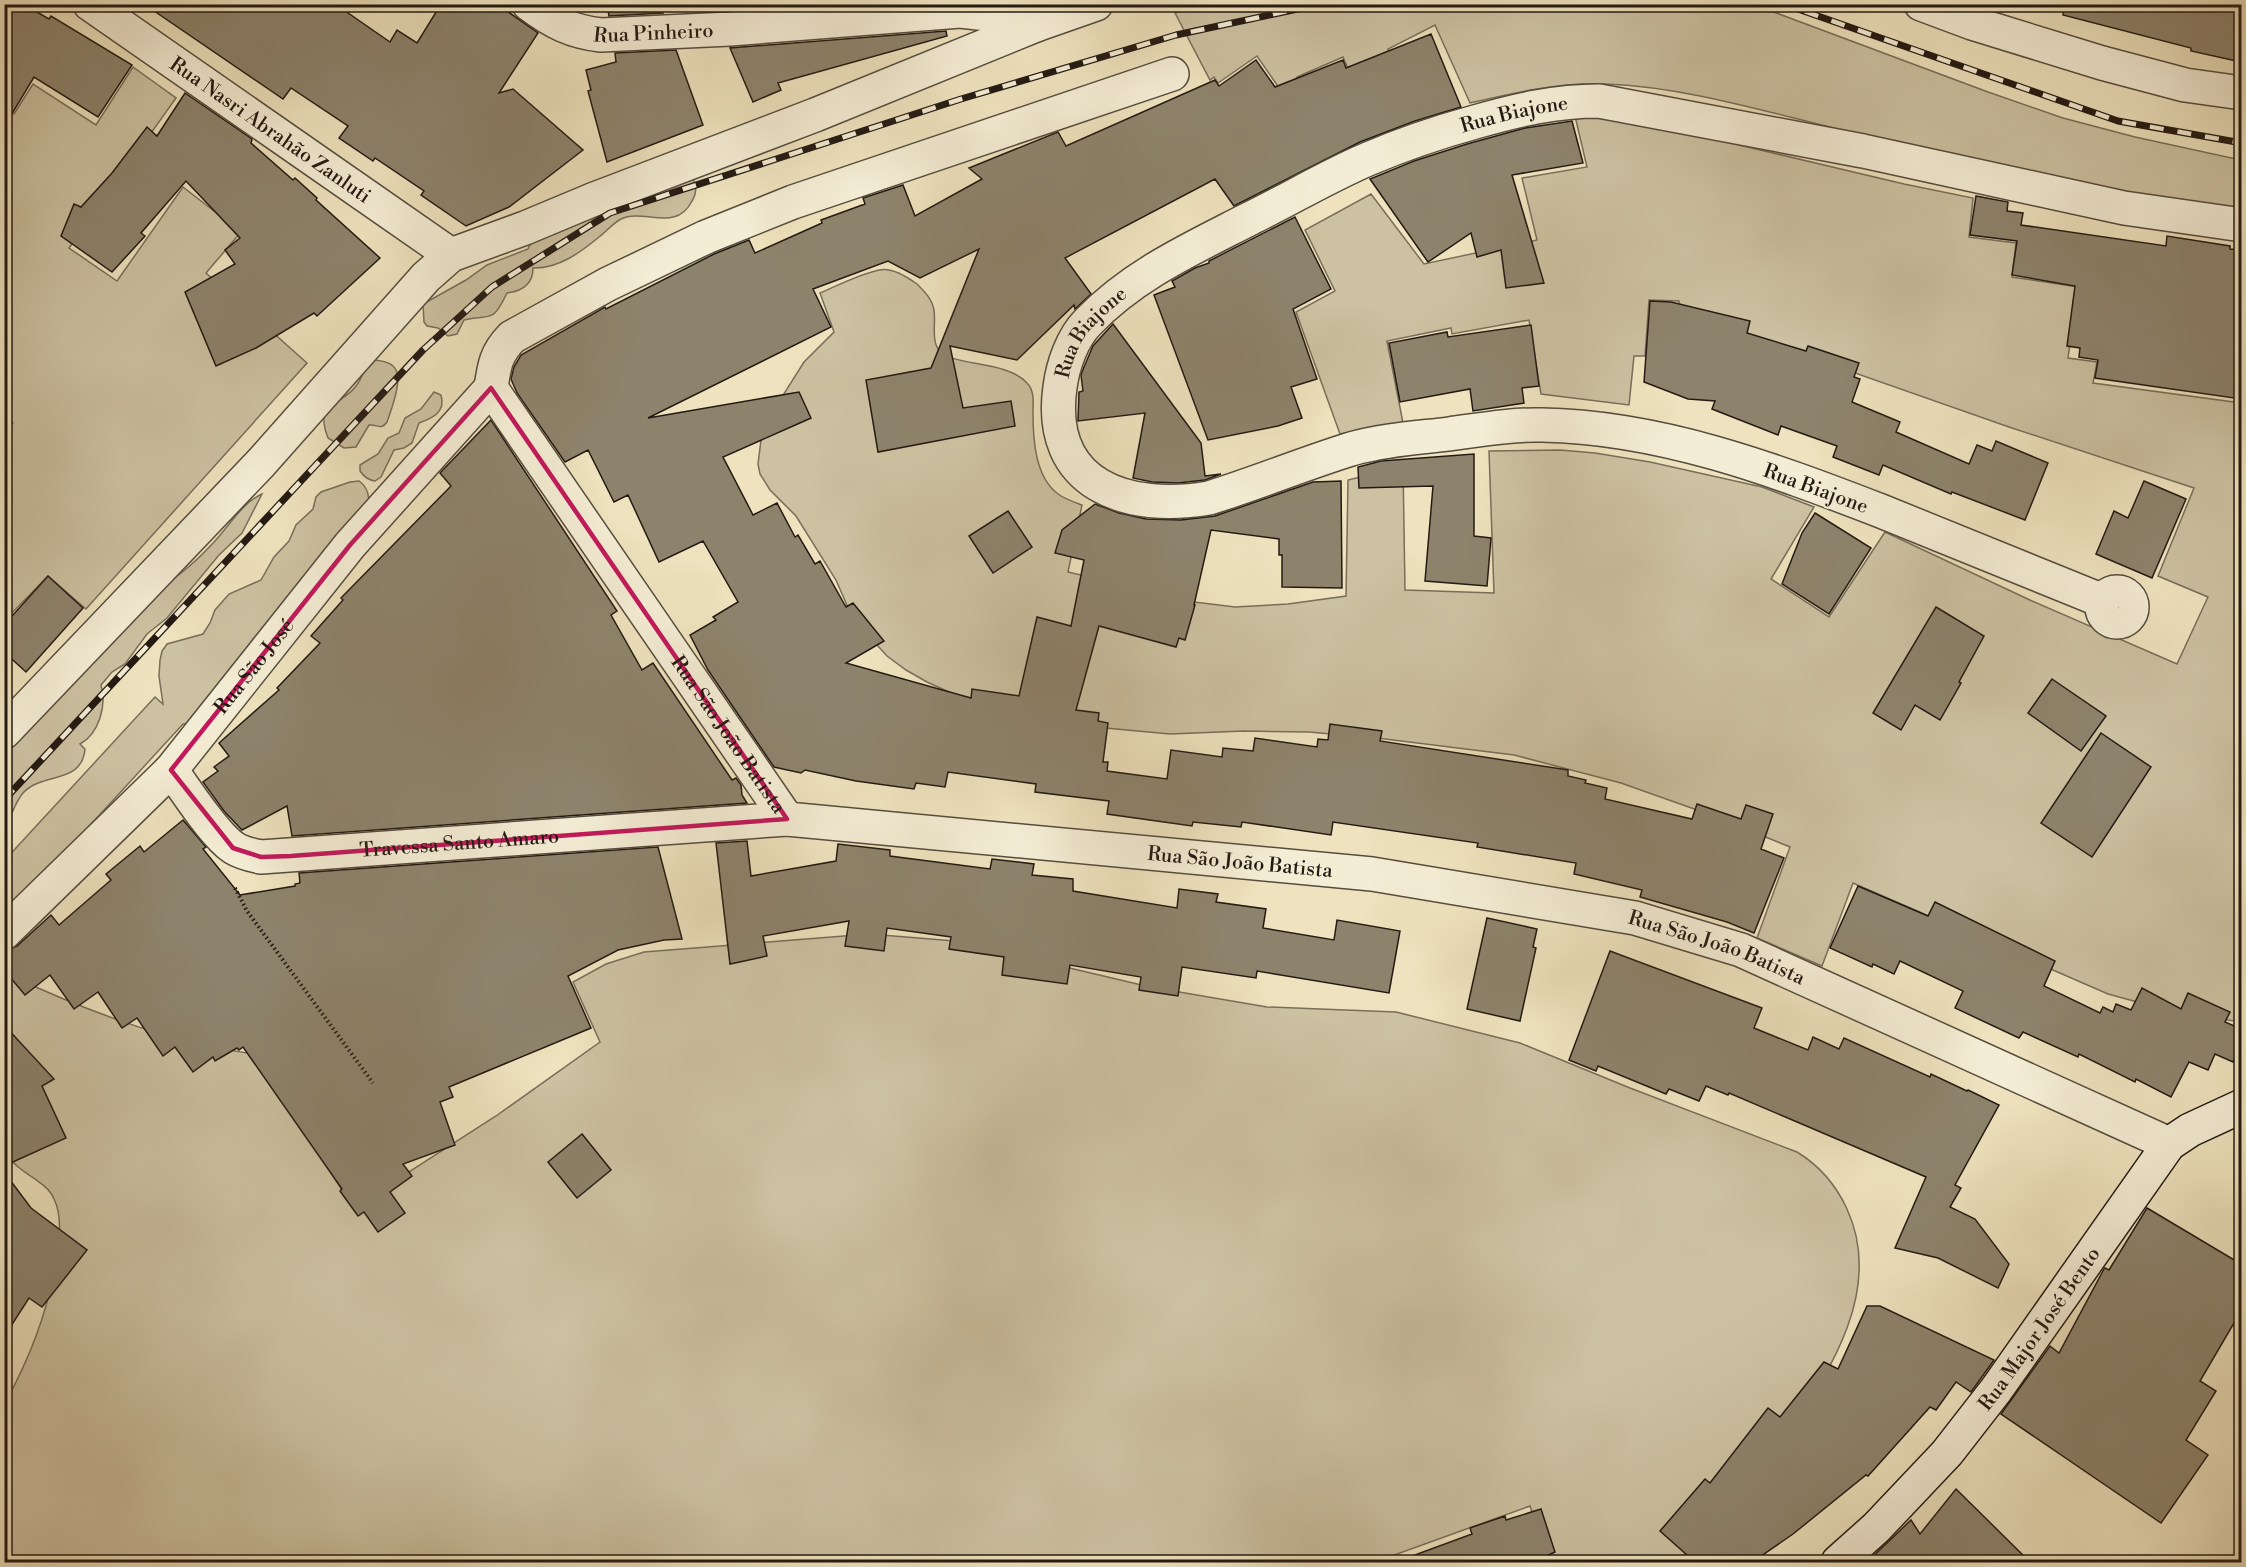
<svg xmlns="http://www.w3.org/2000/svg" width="2246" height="1567" viewBox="0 0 2246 1567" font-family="'Libre Bodoni',serif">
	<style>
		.green { fill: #ccc1a1; stroke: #786e5a; stroke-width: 1.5 }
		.building { fill: #8d836c; stroke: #241a13; stroke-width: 1.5 }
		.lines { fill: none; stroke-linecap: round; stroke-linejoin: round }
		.street-casing { stroke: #564c3e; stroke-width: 36 }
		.secondary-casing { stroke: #241a13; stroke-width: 36 }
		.path { stroke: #241a13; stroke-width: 4; stroke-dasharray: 1.5 3; stroke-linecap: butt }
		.street { stroke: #f4edd5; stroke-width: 33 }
		.secondary { stroke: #f4edd5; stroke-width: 33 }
		.rail-casing { stroke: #241a13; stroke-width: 7 }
		.rail { stroke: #f4edd5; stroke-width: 4.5; stroke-dasharray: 14; stroke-linecap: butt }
		.marked { fill: none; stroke: #c2185b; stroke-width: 4.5; stroke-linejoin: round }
		.labels { text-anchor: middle; stroke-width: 4.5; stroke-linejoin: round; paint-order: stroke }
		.street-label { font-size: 20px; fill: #241a13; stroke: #f4edd5 }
	</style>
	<rect width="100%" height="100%" fill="#eee3be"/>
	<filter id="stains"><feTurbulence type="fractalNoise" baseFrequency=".00333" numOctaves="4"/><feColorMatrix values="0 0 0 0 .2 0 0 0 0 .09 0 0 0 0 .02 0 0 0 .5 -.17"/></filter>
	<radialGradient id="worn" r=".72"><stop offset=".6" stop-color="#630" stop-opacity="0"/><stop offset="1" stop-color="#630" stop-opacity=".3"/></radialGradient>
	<g class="green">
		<path d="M1207,4L1755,5L1988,92L2063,118L2135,137L2241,160V213C2116,196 1991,165 1867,136C1782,117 1693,87 1605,84C1560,82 1513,93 1470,103L1435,25L1388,49L1404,88L1353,80L1343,57L1297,77L1304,95L1288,101L1257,56L1218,83L1214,77L1210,80L1175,13Z"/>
		<path d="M133,67L176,98L69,248L117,281L183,187L241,232L206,273L307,363L86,609L48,576L5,620L4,432L13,423L4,413L5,109L14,114L33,84L96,125Z"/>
		<path d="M1575,116L1634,120L1904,184L1973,198L1969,237L2016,243L2012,277L2078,287L2068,358L2097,362L2093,383L2241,403V1022L2174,1012L2108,994L1853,883L1822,966L1757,938L1790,847L1714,816L1621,783L1514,755L1385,739L1309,732L1244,731L1170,734L1073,725L958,696L927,682L906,670L887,656L866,633L850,612L836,580L796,516L770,490L760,474L758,464L761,440L780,400L804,362L834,332L820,293C839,285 860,274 879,270C892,267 907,277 917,284C925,292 932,299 934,310C936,322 931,341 939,350C952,367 1007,360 1027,383C1035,391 1033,403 1033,413C1033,439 1035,477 1058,494C1065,499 1074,502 1082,505L1068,572L1194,602L1235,607L1288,604L1346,596L1348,480L1403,466L1405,590L1494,593L1489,451L1560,450L1595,453L1650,462L1762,487L1814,507L1771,579L1829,617L1885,532L2032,601L2177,664L2208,597L2158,576L2194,488L2009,427L1678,311L1679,301L1649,300L1645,356H1634L1629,405L1541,394L1529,320L1452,334L1451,328L1387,341L1403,423L1340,434L1296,312L1335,291L1305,230L1371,194L1424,264L1537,240L1522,178L1587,167Z"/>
		<path d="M691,175C696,184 698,191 692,201C676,233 644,208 621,219C612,224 607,231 599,237C581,252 558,269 533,268C533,284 523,291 507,293C492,324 492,314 464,320L457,334L448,336L438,328L427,326L424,322L423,304L466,280L487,265L528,249L532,240Z"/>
		<path d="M375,360C381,361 388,361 393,366C405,376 391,410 387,422C381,431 377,424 369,425L356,447L344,448L328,438C313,401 342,406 356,386C365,375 361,368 375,360Z"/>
		<path d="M434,392L441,395C446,412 433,418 419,423L412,443L404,448L394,450L381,477L375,481C368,480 364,477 360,471V465L378,454L388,438L399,433L405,418L421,409Z"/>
		<path d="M359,481C369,488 369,497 369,509L306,578L303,577L299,587L261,634L253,639L245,653L191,724H183L5,918L4,861L155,697L163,704L159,676L160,660L162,651L167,644L203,634L210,623L215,610L229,594L261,580L274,557L289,541L296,525L313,509L316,497L321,492L350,482Z"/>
		<path d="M262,494L242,533L219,555L167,618L147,634L125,664L112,672L101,685C107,705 99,734 80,744L85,749C82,784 44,772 24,792C16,800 9,820 5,830L4,752L6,748L168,582C183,573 203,554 215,541C229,526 242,503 262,494Z"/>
		<path d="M869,934L955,941L1150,987L1267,1007L1396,1012L1520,1043L1630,1088L1797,1152C1820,1166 1836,1185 1847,1209C1886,1294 1824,1379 1780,1447C1756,1486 1731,1524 1707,1562H1549L1530,1506L1375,1562H5V1403C31,1356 50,1307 57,1253C60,1236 62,1215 54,1199C48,1184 28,1176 17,1166C12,1162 9,1157 5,1152V973C84,1010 167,1042 254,1054L290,1106L353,1208L496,1116L600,1042L573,982L606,964L644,952Z"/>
	</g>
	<g class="building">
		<path d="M4,4H23L49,19L51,16L132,65L98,117L34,77L4,127Z"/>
		<path d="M144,4H335L390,42L397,30L417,43L441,4H497L538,33L499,93L513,89L583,150L509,207L466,226L421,195L424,191L375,158L373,161L339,138L348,126L291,88L283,99Z"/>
		<path d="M607,4H660L663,13L609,16Z"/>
		<path d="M711,4H756L757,8L714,11Z"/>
		<path d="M2064,4H2241V62L2191,51V48L2063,15Z"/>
		<path d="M946,31L947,36L778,83L781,90L753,102L730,48Z"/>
		<path d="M1431,34L1461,107L1415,121L1360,142L1234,206L1215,179L1065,258L1091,294L1075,309L1074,305L1017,360L950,346L963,408L1011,401L1015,426L878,452L866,380L931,368L979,249L920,278L888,261L813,289L831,327L648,418L799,392L811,418L723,457L753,515L777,503L795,537L798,535L815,564L820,561L846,607L853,603L884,641L846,663L971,698L972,689L1019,696L1037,617L1071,626L1084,560L1055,553L1062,530L1095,504L1119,513L1146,519L1181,520L1215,516L1313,482L1341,481L1342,588L1282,587V555H1279V539L1211,530L1194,605H1195L1185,640L1179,638L1176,647L1099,626L1076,710L1099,713L1098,721L1108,723L1103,762H1108L1107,771L1167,779L1171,750L1222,757L1223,748L1253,751L1255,738L1317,747L1318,739L1328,740L1330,724L1382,731L1380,741L1568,770V776L1586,780L1585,783L1607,788L1605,799L1692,819L1697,804L1741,819L1746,805L1773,814L1761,849L1784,858L1754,933L1727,922L1640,897L1642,890L1574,874L1576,863L1477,847L1478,843L1333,822L1331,835L1242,822L1241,827L1193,822L1192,826L1107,814L1109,801L1035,792L1036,784L948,772L945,787L916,783L914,789L856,781L805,770L801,773L774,767L708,670L690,635L716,620L713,617L738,602L703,541L659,562L628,495L614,502L588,450L565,462L517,393L511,379L514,367L521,355L605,307L606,309L714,254L749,240L755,253L822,223L821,220L865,204L863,198L903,185L915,216L982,179L969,168L1058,132L1066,146L1215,80L1219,86L1256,60L1275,87L1343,60L1346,68Z"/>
		<path d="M676,50L703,125L607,162L588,91L591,90L586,70L616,62L615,53Z"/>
		<path d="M185,93L252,139L251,143L293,180L295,178L317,198L316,200L380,258L317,316L314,313L256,348L216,366L185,292L235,264L225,250L240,238L186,181L141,233L145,236L112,272L61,236L74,204L81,207L112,173L147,127L157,136Z"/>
		<path d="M1572,121L1583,163L1512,175L1544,283L1506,288L1501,250L1477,257L1471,233L1428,262L1370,179L1414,161L1467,144L1525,128Z"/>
		<path d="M1976,196L2008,202L2007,211L2023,213L2021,225L2166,246L2167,236L2230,246V249L2241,250V399L2095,378L2098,360L2079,357L2080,348L2067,346L2075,286L2012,275L2017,241L1970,235Z"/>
		<path d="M1295,217L1331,289L1293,309L1317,379L1291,387L1302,418L1278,426L1208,440L1154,295L1175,287L1172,281L1195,268L1209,263V261Z"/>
		<path d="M1650,301L1671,302L1750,321L1747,333L1806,351L1808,346L1859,363L1854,377L1860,379L1852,402L1900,422L1896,432L1969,464L1977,445L1992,451L1996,441L2048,463L2025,520L1952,492L1951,494L1883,465L1879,475L1833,457L1837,446L1781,426L1778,435L1712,409L1715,401L1688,399L1644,382Z"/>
		<path d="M1113,324L1201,443L1205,476L1221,474L1205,480L1178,483L1152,482L1133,478L1145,413L1078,421L1079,392L1083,391L1081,375L1084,367L1093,346Z"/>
		<path d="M1531,325L1539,386L1522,388L1524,403L1473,411L1470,389L1400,402L1389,343L1447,332L1448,337Z"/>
		<path d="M491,420L617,611L611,615L642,670L653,663L732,780L736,778L741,785L742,795L747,803L292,836L287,806L242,830L224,811L203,782L218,771L214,767L229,756L219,743L279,690L277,688L320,643L311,636L343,600L341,598L451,486L440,473Z"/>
		<path d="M1474,454V536L1491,538L1487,586L1425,581L1433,486L1359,488L1358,467L1381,461Z"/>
		<path d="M2144,481L2186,499L2152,578L2096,554L2114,511L2128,518Z"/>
		<path d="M1008,511L1032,547L993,573L969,536Z"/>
		<path d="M1815,513L1871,548L1829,614L1782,584L1802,533Z"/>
		<path d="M48,576L83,608L26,672L4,652V625Z"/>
		<path d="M1936,607L1984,636L1959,682L1961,683L1940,720L1915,705L1901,730L1873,713Z"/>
		<path d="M2052,679L2106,716L2081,751L2028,713Z"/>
		<path d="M2101,733L2151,767L2092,857L2041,823Z"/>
		<path d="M183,820L206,847L203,849L240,895L295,886V884L300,883L299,873L658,847L682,939L664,940L618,950L568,976L591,1028L449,1087L453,1097L440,1102L455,1145L403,1164L412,1176L390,1192L405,1213L378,1232L364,1212L358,1216L340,1191L342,1189L243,1047L239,1050L237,1048L215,1061L213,1057L193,1072L175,1047L163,1056L137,1018L122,1028L98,992L74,1009L50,975L25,995L4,970V951L17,946L51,915L59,925L111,880L106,874L140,846L144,852Z"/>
		<path d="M747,841L751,876L836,861L838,844L890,850V856L990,869L992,859L1034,864L1032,875L1073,879V891L1177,908L1179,889L1218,894L1216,902L1266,909L1263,928L1334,940L1337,920L1400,931L1389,993L1257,971L1256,978L1182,967L1178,996L1139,990L1141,977L1070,965L1067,984L1002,975L1004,957L949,949L951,937L887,928L884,951L845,946L849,921L763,936L767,956L730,964L716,843Z"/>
		<path d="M1858,886L1928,916L1935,902L2055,961L2044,986L2100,1013L2103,1007L2113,1012L2116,1004L2131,1010L2142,988L2181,1009L2188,993L2230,1012L2225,1022L2241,1029V1043L2233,1062L2215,1054L2208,1070L2189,1062L2171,1097L2136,1079L2135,1082L2079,1054L2078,1057L2023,1032L2019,1038L1955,1008L1963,991L1900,961L1894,974L1873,964L1872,967L1830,948Z"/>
		<path d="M1487,918L1537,929L1533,947L1536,948L1520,1021L1467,1009Z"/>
		<path d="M1610,951L1762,1008L1754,1028L1808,1050L1813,1037L1839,1049L1844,1038L1930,1077L1931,1074L1967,1091L1968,1090L1999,1105L1955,1185L1961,1188L1950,1207L1975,1219L2009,1264L1998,1288L1938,1258L1895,1248L1926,1177L1729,1093L1728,1095L1706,1086L1699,1101L1669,1089L1666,1094L1598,1066L1596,1071L1569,1060Z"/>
		<path d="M4,1025L54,1079L42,1086L66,1138L4,1166Z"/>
		<path d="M582,1134L611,1170L577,1198L548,1162Z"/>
		<path d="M4,1172L31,1208L87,1250L42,1307L29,1298L4,1337Z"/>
		<path d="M2147,1208L2241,1264V1311L2200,1381L2216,1391L2186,1440L2208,1455L2161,1523L2001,1414L2050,1346L2059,1353L2104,1269L2105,1268L2109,1270Z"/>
		<path d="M1867,1306H1880L1994,1360L1971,1392L1956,1382L1936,1410L1930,1407L1868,1476L1866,1475L1793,1534L1751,1563H1696L1660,1531L1705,1479L1710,1483L1768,1408L1780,1417L1824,1362L1838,1369Z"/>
		<path d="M1956,1489L2031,1563H1866L1911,1520L1920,1534Z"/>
		<path d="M1541,1509L1555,1552L1531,1563H1405L1404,1559L1472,1534L1470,1528L1505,1516L1506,1520Z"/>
	</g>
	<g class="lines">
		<g class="street-casing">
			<g id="street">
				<path id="s1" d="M90,4L451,255"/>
				<path id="s2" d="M529,4C553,22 572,32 601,35L730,29L960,11L997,15L1036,25"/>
				<path d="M1921,4L1972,23L2102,63L2185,85L2242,93"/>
				<path id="s3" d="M491,388L787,819L1372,874L1635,918L1741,950L2169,1144"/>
				<path d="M491,388C494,366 496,353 512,337L608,284L706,237L793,202L1172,74"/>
				<circle cx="2117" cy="607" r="15"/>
				<path id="s4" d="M2103,601C2029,571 1955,541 1881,511C1772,469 1660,427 1542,425C1511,424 1479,430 1449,434C1416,438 1383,440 1351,449C1303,464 1257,483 1209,498C1128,512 1046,486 1060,387C1063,365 1072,338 1088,322C1134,274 1193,248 1251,218C1290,199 1328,176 1368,159C1403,144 1439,132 1475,122C1516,110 1556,101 1599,101L1863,151L2124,208L2242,225"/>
				<path d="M4,732L260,464L426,277L451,255L525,228L592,200L815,115L1036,25L1096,4"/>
				<path id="s5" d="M171,770C186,790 214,835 234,848C242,853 251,855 261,857L787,819"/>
				<path id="s6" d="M4,933L171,770L350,545L491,388"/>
			</g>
		</g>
		<g class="secondary-casing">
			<g id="secondary">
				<path id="s7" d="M1838,1562L1876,1528L1947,1453L1996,1390L2169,1144L2190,1130L2242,1106"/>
			</g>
		</g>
		<path class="path" d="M235,888L247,911L373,1083"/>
		<use href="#street" class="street"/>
		<use href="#secondary" class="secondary"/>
		<g class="rail-casing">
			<g id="rail">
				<path d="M1778,4L1795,8L2118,121L2242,143"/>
				<path d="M4,800L423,350L492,287L610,213L961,99L1176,35L1321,4"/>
			</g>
		</g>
		<use href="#rail" class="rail"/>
	</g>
	<path class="marked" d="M491,388L787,819L291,856L261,857L233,848L171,770L350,545Z"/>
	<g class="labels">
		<g class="street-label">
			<text dy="7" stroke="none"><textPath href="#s2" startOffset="132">Rua Pinheiro</textPath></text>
			<text dy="7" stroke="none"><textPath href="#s4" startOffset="1710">Rua Biajone</textPath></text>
			<text dy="7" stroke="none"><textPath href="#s1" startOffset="220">Rua Nasri Abrahão Zanluti</textPath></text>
			<text dy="7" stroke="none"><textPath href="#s4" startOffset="1224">Rua Biajone</textPath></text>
			<text transform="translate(1816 488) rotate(20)" y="7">Rua Biajone</text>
			<text dy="7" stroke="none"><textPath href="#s6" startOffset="366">Rua São José</textPath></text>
			<text dy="7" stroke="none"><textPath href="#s3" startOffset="420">Rua São João Batista</textPath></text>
			<text dy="7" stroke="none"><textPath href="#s5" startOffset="328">Travessa Santo Amaro</textPath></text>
			<text dy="7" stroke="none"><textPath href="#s3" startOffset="978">Rua São João Batista</textPath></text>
			<text dy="7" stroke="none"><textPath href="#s3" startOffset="1464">Rua São João Batista</textPath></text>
			<text dy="7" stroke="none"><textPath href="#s7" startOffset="309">Rua Major José Bento</textPath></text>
		</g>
	</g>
	<rect width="2246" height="1567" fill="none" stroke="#eee3be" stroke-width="24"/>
	<rect x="6" y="6" width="2234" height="1555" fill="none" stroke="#241a13" stroke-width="3"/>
	<rect x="12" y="12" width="2222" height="1543" fill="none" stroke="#241a13" stroke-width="1.5"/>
	<rect width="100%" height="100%" filter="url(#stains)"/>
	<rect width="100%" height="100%" fill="url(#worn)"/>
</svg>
